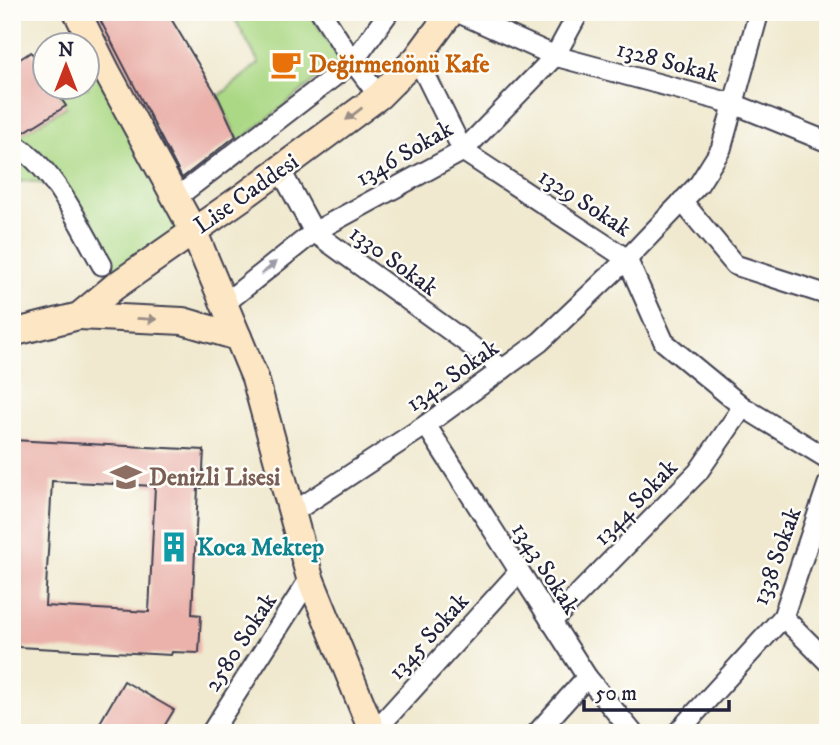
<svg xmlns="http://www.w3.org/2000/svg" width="840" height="745" viewBox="0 0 840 745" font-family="'IM FELL DW Pica',serif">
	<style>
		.green { fill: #aad884; stroke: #667d60; stroke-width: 2 }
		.building { fill: #eab2ab; fill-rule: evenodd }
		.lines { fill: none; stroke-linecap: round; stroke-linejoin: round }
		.street-casing { stroke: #414051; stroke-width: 23 }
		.secondary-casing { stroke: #414051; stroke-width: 30 }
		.street { stroke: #fff; stroke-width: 19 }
		.secondary { stroke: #fce6c4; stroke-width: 26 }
		.oneway { fill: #9a8e86 }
		.oneway2 { fill: #9c9ca7 }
		.labels { text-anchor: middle; stroke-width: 5; stroke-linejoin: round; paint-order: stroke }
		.street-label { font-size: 24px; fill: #22223b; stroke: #fdfcf7 }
		.food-label { font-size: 24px; font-weight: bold; fill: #c56008; stroke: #fdfcf7; text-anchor: start }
		.education-label { font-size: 24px; font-weight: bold; fill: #785e54; stroke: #fdfcf7; text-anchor: start }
		.culture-label { font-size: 24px; font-weight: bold; fill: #0d838f; stroke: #fdfcf7; text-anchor: start }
	</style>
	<rect width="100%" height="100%" fill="#fdfcf7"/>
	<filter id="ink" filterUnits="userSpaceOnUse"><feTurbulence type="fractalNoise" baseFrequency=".0143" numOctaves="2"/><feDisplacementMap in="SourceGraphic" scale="14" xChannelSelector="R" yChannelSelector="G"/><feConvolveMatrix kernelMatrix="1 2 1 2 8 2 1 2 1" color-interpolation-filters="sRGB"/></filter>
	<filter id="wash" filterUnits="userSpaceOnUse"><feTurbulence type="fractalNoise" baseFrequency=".00686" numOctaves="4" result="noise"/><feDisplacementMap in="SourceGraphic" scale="28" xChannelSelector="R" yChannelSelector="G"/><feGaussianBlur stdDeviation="1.57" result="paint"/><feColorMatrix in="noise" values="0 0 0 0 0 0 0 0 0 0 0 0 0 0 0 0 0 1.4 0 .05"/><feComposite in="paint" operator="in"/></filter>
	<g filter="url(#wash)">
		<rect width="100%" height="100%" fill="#f0e9cf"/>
		<g class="green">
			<path d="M231,12H309L340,60L239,142L218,97L259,63Z"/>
			<path d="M88,46L193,230L114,287L55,186L29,181L12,182V127L19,135L66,107L54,88H88Z"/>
		</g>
		<g id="blocks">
			<g class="building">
				<path d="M96,12H167L218,97L236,136L182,178Z"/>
				<path d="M31,52L46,74V88H54L66,106L21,134L12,127V64Z"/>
				<path d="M12,440L204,450L202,488H198L192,614L201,615L199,653L172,652L171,655L18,647V644L12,643ZM52,481L155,486L149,612L45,606Z"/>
				<path d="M124,681L174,710L160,733H94Z"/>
			</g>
		</g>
	</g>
	<g filter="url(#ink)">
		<use href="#blocks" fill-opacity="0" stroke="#414051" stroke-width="2"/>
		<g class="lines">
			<g class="street-casing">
				<g id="street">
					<path d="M321,12L353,62L379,96"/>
					<path d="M457,12L555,56L734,104L828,142"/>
					<path d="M417,58L463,151L627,259L664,342L743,407L828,459"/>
					<path d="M12,143C54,166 79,225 102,265"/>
					<path d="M280,169L314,232L503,369"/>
					<path d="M176,198L353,62L389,12"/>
					<path d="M682,201L735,265L828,295"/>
					<path d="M224,304L314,232L463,151L555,56L579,12"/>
					<path d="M426,425L587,677L633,733"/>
					<path d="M292,513L426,425L540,342L627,259L699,184L721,149L759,12"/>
					<path d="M783,617L828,662"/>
					<path d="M551,622L698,472L743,407"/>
					<path d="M211,733L310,578"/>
					<path d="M373,733L519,572"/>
					<path d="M537,733L587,677"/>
					<path d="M677,733L783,617L828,484"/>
				</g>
			</g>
			<g class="secondary-casing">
				<g id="secondary">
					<path d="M77,12L107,72L193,230L238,337L255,378L310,578L373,733"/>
					<path d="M79,316L183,321L238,337"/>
					<path d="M12,333L79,316L114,287L244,196L379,96L417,58L451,12"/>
				</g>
			</g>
			<use href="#street" class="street"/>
			<use href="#secondary" class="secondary"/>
		</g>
		<defs><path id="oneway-solid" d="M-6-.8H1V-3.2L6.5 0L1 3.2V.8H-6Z" transform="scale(1.75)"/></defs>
		<g class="oneway">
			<use href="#oneway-solid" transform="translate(354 114) rotate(143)"/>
			<use href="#oneway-solid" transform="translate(147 319) rotate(3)"/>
		</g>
		<use class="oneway2" href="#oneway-solid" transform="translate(269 268) rotate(-39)"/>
	</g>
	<defs>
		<g id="cafe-bare" transform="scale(2.415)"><path d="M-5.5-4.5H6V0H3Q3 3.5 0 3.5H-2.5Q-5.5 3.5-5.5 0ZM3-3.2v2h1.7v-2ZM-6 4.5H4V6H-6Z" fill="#e8710a" stroke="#fdfcf7" stroke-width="2.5" paint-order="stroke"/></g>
		<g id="school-bare" transform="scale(2.415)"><path d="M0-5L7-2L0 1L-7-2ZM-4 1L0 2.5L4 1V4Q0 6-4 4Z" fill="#8d6e63" stroke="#fdfcf7" stroke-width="2.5" paint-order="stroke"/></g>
		<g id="building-bare" transform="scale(2.415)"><path d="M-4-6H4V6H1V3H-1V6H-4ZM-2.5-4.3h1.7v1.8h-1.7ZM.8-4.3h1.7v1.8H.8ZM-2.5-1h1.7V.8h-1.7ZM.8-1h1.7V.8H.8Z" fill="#0f9aa8" stroke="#fdfcf7" stroke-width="2.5" paint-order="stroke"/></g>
	</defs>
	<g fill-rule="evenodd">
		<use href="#cafe-bare" x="286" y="64"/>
		<use href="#school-bare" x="126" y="477"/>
		<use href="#building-bare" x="174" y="547"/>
	</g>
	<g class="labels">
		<g class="street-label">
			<text transform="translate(668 61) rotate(15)" y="8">1328 Sokak</text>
			<text transform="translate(404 153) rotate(-30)" y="8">1346 Sokak</text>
			<text transform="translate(246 193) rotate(-35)" y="8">Lise Caddesi</text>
			<text transform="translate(585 202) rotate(33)" y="8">1329 Sokak</text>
			<text transform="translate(394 260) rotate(36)" y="8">1330 Sokak</text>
			<text transform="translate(452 375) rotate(-35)" y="8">1342 Sokak</text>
			<text transform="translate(635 502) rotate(-46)" y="8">1344 Sokak</text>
			<text transform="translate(776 556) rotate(-70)" y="8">1338 Sokak</text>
			<text transform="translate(546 568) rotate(57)" y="8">1343 Sokak</text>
			<text transform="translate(428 636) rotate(-48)" y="8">1345 Sokak</text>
			<text transform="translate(240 642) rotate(-57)" y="8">2580 Sokak</text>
		</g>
		<g class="food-label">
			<text x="309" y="72">Değirmenönü Kafe</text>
		</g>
		<g class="education-label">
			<text x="149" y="485">Denizli Lisesi</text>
		</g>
		<g class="culture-label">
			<text x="197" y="555">Koca Mektep</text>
		</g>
	</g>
	<rect width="840" height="745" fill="none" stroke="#fdfcf7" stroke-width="42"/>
	<g transform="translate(66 66)"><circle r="33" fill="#fdfcf7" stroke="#a5a5ac" stroke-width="2"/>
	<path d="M0-5L12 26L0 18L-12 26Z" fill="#c8321e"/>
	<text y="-10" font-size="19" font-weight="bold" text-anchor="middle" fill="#22223b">N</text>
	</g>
	<path d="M584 700v10h145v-10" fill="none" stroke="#22223b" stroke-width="3.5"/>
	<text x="595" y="700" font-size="21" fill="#22223b" stroke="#fdfcf7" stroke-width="5" paint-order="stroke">50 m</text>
</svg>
